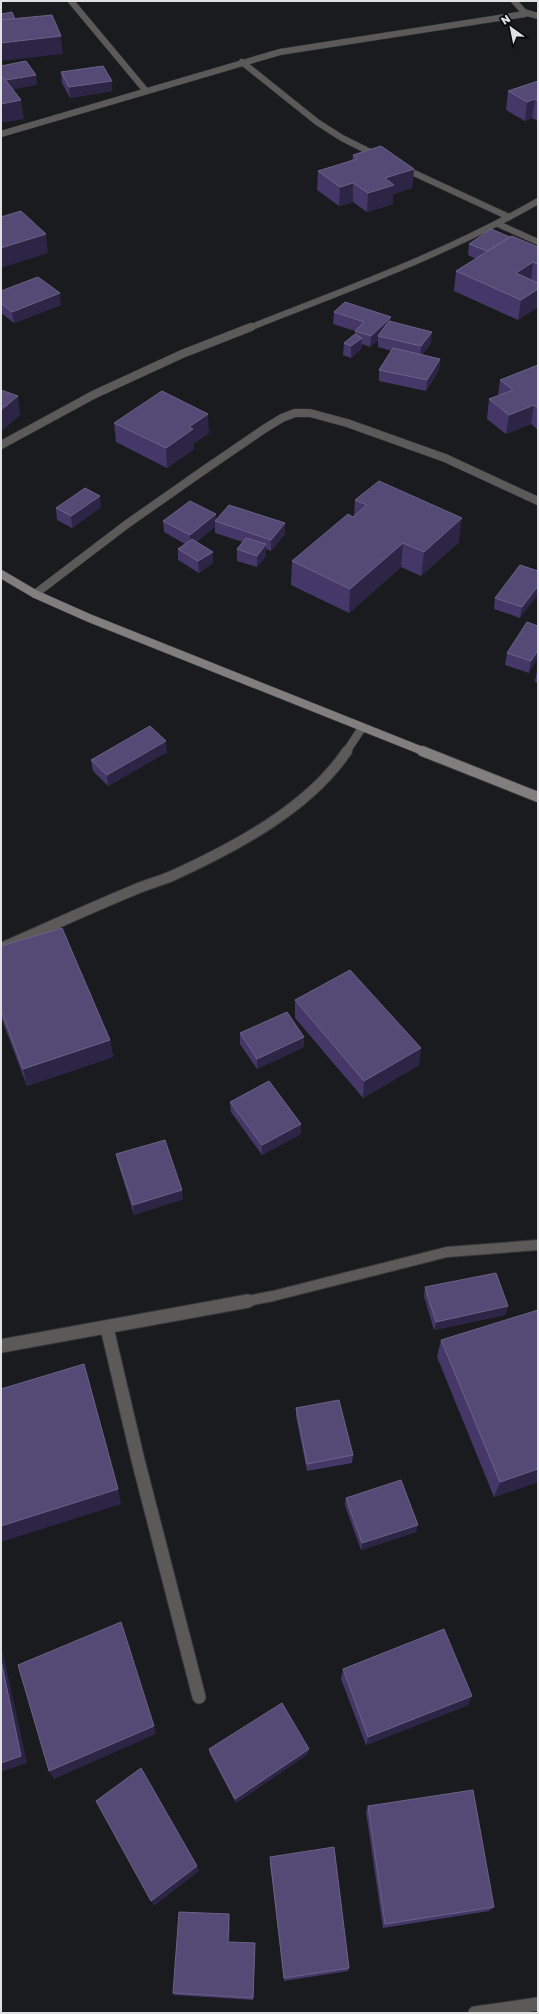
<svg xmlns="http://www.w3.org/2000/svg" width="539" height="2014" viewBox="0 0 539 2014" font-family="'Golos Text',sans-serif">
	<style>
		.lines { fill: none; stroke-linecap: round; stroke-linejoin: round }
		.street-far3-casing { stroke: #35373a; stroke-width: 7 }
		.street-far2-casing { stroke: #35373a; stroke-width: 9 }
		.street-far1-casing { stroke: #35373a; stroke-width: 12 }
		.street-casing { stroke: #35373a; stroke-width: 15 }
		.secondary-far1-casing { stroke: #35373a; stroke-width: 9 }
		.secondary-casing { stroke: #35373a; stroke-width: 12 }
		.street-far3 { stroke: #5c5a59; stroke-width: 6 }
		.street-far2 { stroke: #5c5a59; stroke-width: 8 }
		.street-far1 { stroke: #5c5a59; stroke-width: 10 }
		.street { stroke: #5c5a59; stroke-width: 13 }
		.secondary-far1 { stroke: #827e7d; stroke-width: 8 }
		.secondary { stroke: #827e7d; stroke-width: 10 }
		.wall { fill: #453868 }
		.shaded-wall { fill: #2c2545 }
		.building { fill: #554a75; stroke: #6b6287 }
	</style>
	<rect width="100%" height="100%" fill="#191b1e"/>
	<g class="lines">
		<g class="street-far3-casing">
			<g id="street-far3">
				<path d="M71,1L146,91"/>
				<path d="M514,1L524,12L538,16"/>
				<path d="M242,62L317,122L342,138L378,156"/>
				<path d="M1,134L280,52L525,14"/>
				<path d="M401,167L509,217"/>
				<path d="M498,224L538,242"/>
				<path d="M249,328C347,289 446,254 538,201"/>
			</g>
		</g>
		<g class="street-far2-casing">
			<g id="street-far2">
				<path d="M1,445L93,395L182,354L251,327"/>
				<path d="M35,594L127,524L207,468L264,429L282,418L295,413H310L347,423L445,458L538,501"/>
				<path d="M346,752L362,728"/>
			</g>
		</g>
		<g class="street-far1-casing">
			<g id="street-far1">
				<path d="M1,948C45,929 90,908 134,890C147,884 161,881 174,875C235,847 309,808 347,751"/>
				<path d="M242,1302L273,1296L447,1252L538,1245"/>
			</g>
		</g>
		<g class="street-casing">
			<g id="street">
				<path d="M107,1328L138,1460L199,1697"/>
				<path d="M1,1346L248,1301"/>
				<path d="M475,2013L538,2004"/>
			</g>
		</g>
		<g class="secondary-far1-casing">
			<path id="secondary-far1" d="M1,574L35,594L89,618L425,752"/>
		</g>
		<g class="secondary-casing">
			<path id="secondary" d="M422,751L538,797"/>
		</g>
		<use href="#street-far3" class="street-far3"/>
		<use href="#street-far2" class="street-far2"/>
		<use href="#street-far1" class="street-far1"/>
		<use href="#street" class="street"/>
		<use href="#secondary-far1" class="secondary-far1"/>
		<use href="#secondary" class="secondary"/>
	</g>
	<g class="wall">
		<path d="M61,72L112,91L70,98L62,83Z"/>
		<path d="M538,81V121L532,118L525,121L506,110L508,91Z"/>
		<path d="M353,155L414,169L412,188L393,194V204L367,212L353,202L339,206L317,190L318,171L352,160Z"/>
		<path d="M510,237L538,247V307L518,320L454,291L456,271L476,259L468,255L469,244Z"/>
		<path d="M1,291L61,305L14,323L1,313Z"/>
		<path d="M334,312L391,317V322L431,343L422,355L440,359L439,370L426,391L379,381V370L392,351L378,347V340L370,347L362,344L361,349L351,358L343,355L344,343L355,335V331L333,324Z"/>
		<path d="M538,365V430L531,424L506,434L487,419L489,399L498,396L500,380Z"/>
		<path d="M114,423L209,433L194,443V449L167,468L116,442Z"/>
		<path d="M355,500L459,542L421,576L401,567L349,613L291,585L292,561L354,516Z"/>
		<path d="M101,507L72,528L57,520L56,508Z"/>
		<path d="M216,514V519L285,534L271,551L266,549V556L257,567L237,561V549L243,542L215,533V527L196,542L213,563L199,573L178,560V549L185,544L164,532L163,521Z"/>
		<path d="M538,571L520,618L494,609L495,598Z"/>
		<path d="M538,626L529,673L505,665L507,653Z"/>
		<path d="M537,670H538V683L535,682Z"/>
		<path d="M167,752L108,786L93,771L91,760Z"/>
		<path d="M1,946L110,1040L113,1057L27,1086L1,1017Z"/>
		<path d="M295,1000L419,1065L363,1098L295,1018Z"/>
		<path d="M240,1033L304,1037V1047L257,1069L240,1044Z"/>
		<path d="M230,1102L301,1134L262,1155L231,1112Z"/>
		<path d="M116,1154L183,1199L134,1215L118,1163Z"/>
		<path d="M425,1287L508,1306L505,1315L434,1330L424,1296Z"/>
		<path d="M441,1340L538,1482L494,1497L437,1357Z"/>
		<path d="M296,1408L353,1455L352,1463L307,1471L296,1416Z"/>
		<path d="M346,1498L416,1532L361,1550L345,1505Z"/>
		<path d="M343,1669L468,1705L366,1745L341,1679Z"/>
		<path d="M209,1749L308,1754L236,1803L210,1754Z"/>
		<path d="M368,1806L494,1907L489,1911L383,1928L366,1812Z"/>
		<path d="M270,1857L349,1968L348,1971L284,1981L270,1863Z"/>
		<path d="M229,1914L230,1917L229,1942L255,1943L253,2000L174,1995L173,1993Z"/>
	</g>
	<g class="shaded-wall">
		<path d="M61,36L63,54L1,61V43Z"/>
		<path d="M36,75L37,85L1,92V81Z"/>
		<path d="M112,81V91L70,98L69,87Z"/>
		<path d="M535,99L532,118L525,121L527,102Z"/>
		<path d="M21,100L24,119L1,123V104Z"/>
		<path d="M414,169L412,188L393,194V204L367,212L368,193L385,178Z"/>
		<path d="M353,183V202L339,206L340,187Z"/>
		<path d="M46,234L48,253L1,268V248Z"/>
		<path d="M533,262L531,281L516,273Z"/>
		<path d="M538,289V307L518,320L521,300Z"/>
		<path d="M60,293L61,305L14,323L12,312Z"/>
		<path d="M391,317L390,328L378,336V340L370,347L371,336Z"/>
		<path d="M432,332L431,343L420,358L421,346Z"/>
		<path d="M362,338L361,349L351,358V346Z"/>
		<path d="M440,359L439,370L426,391L427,380Z"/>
		<path d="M18,396L20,415L1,432V410Z"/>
		<path d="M534,405L531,424L506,434L509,415Z"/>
		<path d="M208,414L209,433L194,443V449L167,468L166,448L189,427Z"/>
		<path d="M100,496L101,507L72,528L71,516Z"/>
		<path d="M216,514L217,522L215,521V527L190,546V535Z"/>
		<path d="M462,518L459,542L421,576L424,552Z"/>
		<path d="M285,523V534L271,551V540Z"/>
		<path d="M403,543L401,567L349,613L350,589Z"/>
		<path d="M266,544V556L257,567V556Z"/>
		<path d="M213,552V563L199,573L198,561Z"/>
		<path d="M538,586V595L520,618L522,607Z"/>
		<path d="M538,650V658L529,673L531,661Z"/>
		<path d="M166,741L167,752L108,786L107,775Z"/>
		<path d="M304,1037V1047L257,1069V1059Z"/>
		<path d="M110,1040L113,1057L27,1086L23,1069Z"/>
		<path d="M421,1048L419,1065L363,1098L364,1081Z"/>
		<path d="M301,1124V1134L262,1155V1145Z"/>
		<path d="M182,1190L183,1199L134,1215L133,1205Z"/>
		<path d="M508,1306L505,1315L434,1330L436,1322Z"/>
		<path d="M538,1469V1482L494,1497L500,1482Z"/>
		<path d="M118,1489L121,1504L1,1542V1526Z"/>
		<path d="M418,1525L416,1532L361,1550L362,1543Z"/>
		<path d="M1,1644L27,1763L1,1772Z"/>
		<path d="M472,1696L468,1705L366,1745L368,1737Z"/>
		<path d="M154,1726L156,1734L54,1779L49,1771Z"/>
		<path d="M309,1749L308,1754L236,1803L235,1799Z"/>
		<path d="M197,1866L199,1871L154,1906L151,1901Z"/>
		<path d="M229,1914L230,1917L229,1944L228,1942Z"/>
	</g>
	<g class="building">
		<path d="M12,12L15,19L1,20V14Z"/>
		<path d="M52,15L61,36L1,43V20Z"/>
		<path d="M26,61L36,75L6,80L4,78L1,79V66Z"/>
		<path d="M103,66L112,81L69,87L61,72Z"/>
		<path d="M4,78L21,100L1,104V79Z"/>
		<path d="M538,81V101L535,99L527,102L508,91Z"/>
		<path d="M381,146L414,169L385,178L394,185L368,193L353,183L340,187L318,171L357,159L353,155Z"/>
		<path d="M21,211L46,234L1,248V217Z"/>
		<path d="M491,229L510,237L487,251L469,244Z"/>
		<path d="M512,236L538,247V264L533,262L516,273L538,283V289L521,300L456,271Z"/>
		<path d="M38,277L60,293L12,312L1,303V291Z"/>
		<path d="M345,302L391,317L371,336L355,331L364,322L334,312Z"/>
		<path d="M389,321L432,332L421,346L378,336Z"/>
		<path d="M355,334L362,338L351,346L344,343Z"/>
		<path d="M393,348L440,359L427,380L379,370Z"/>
		<path d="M538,365V408L534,405L509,415L489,399L513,390L500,380Z"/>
		<path d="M1,390L18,396L1,410Z"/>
		<path d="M162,391L208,414L189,427L193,429L166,448L114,423Z"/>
		<path d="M379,481L462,518L424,552L403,543L350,589L292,561L348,514L353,517L367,505L355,500Z"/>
		<path d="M85,488L100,496L71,516L56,508Z"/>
		<path d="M190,501L216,514L190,535L163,521Z"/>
		<path d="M229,505L285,523L271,540L215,521Z"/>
		<path d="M246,538L266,544L257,556L237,549Z"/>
		<path d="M192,539L213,552L198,561L178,549Z"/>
		<path d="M520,565L538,571V586L522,607L495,598Z"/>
		<path d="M527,622L538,626V650L531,661L507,653Z"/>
		<path d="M150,726L166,741L107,775L91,760Z"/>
		<path d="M62,928L110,1040L23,1069L1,1010V946Z"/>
		<path d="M350,970L421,1048L364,1081L295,1000Z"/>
		<path d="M287,1012L304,1037L257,1059L240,1033Z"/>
		<path d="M269,1081L301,1124L262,1145L230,1102Z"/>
		<path d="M165,1140L182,1190L133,1205L116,1154Z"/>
		<path d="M496,1273L508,1306L436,1322L425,1287Z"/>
		<path d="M538,1310V1469L500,1482L441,1340Z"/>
		<path d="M84,1364L118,1489L1,1526V1389Z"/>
		<path d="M339,1400L353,1455L307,1464L296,1408Z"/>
		<path d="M401,1480L418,1525L362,1543L346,1498Z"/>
		<path d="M121,1622L154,1726L49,1771L18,1665Z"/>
		<path d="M444,1629L472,1696L368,1737L343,1669Z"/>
		<path d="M1,1660L21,1756L1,1763Z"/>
		<path d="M282,1703L309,1749L235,1799L209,1749Z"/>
		<path d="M141,1768L197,1866L151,1901L96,1801Z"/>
		<path d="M473,1790L494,1907L385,1924L368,1806Z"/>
		<path d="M334,1847L349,1968L284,1978L270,1857Z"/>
		<path d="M179,1912L229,1914L228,1942L255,1943L253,1998L173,1993Z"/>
	</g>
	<rect width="539" height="2014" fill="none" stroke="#dfe1e3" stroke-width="4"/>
	<g transform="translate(511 28) rotate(327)" stroke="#050607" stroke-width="3" paint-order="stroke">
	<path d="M0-3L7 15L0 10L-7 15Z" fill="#dfe1e3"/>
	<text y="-6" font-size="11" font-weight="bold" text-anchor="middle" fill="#dfe1e3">N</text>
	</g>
</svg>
